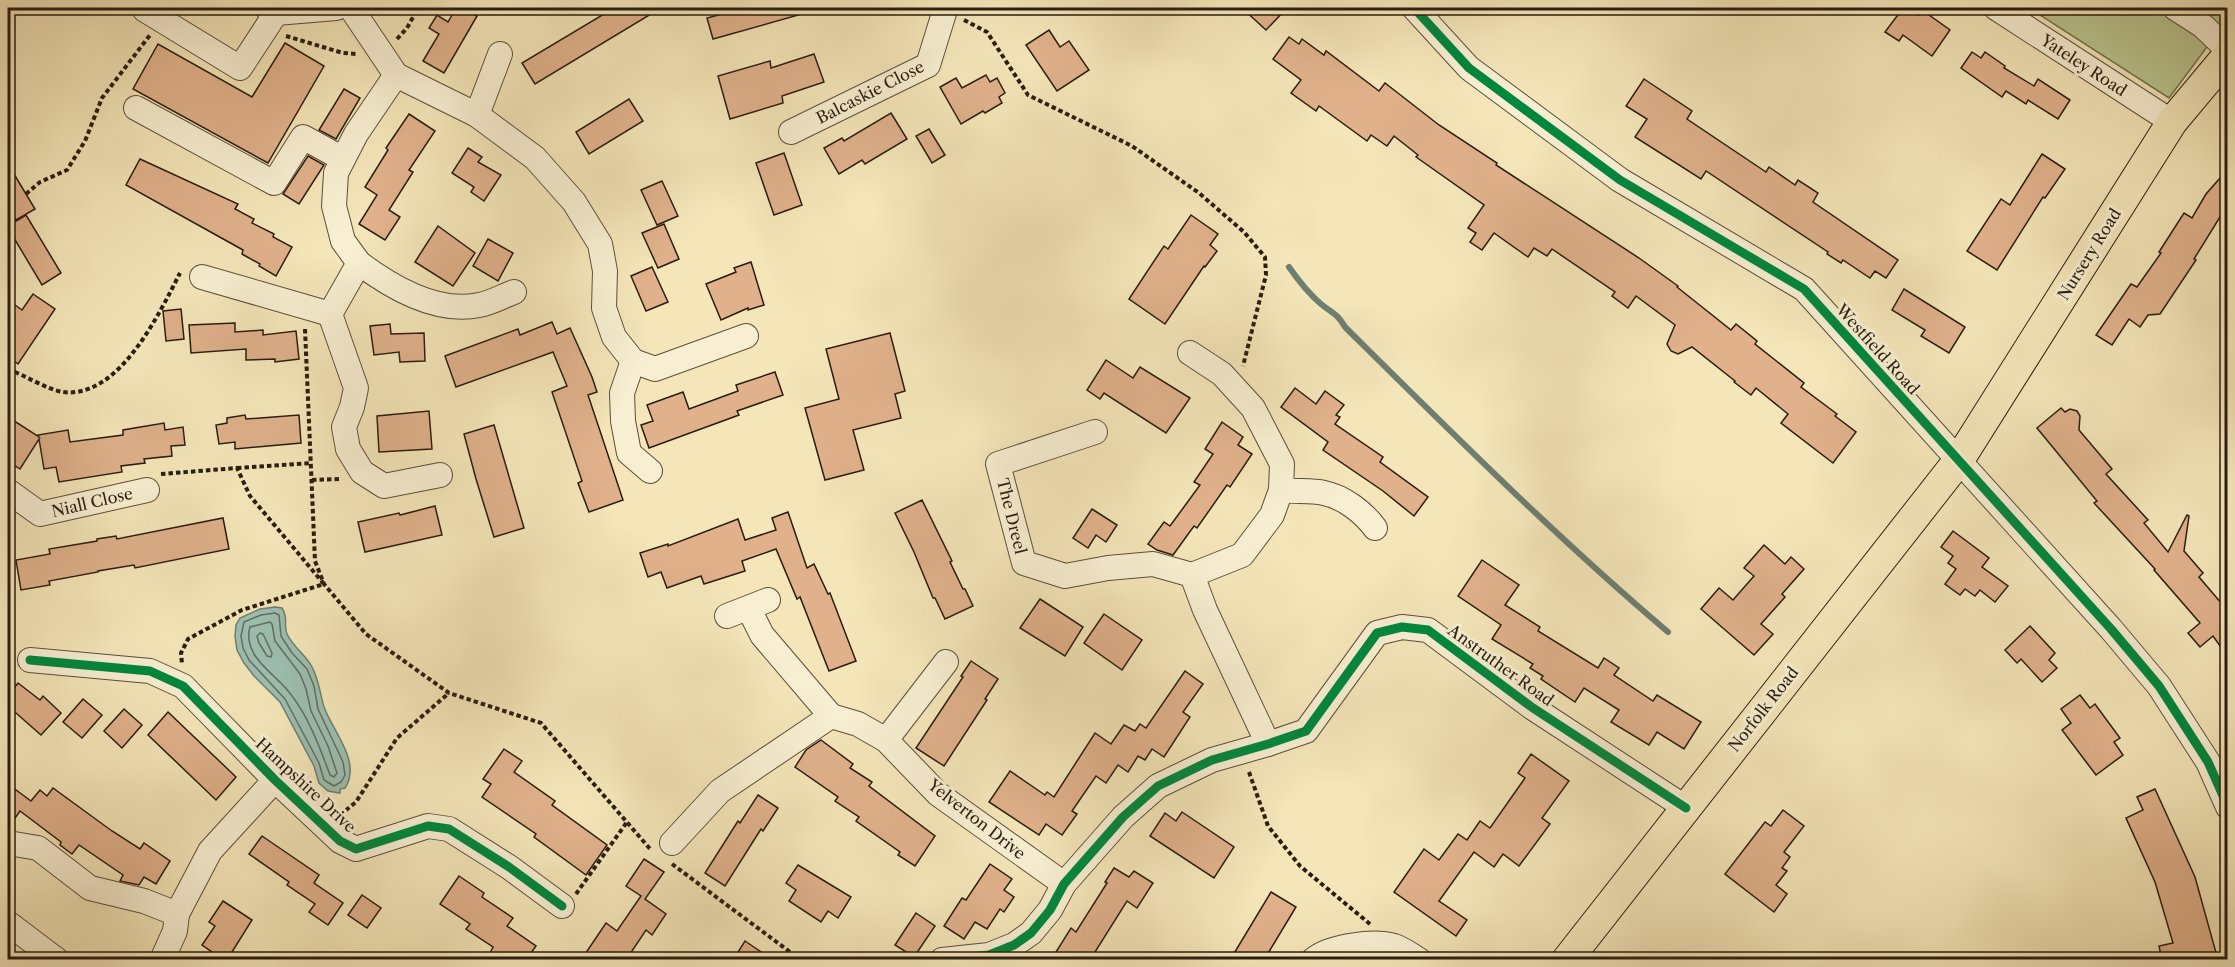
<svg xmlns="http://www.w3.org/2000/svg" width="2235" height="967" viewBox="0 0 2235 967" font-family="'Libre Caslon Text',serif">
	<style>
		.green { fill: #bac590; stroke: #727150; stroke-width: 1.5 }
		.water { fill: #9cbfb1; stroke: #6e7e71; stroke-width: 1.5 }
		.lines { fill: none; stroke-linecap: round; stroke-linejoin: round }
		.shore { stroke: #626e61; stroke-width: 1.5 }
		.stream { stroke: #6e7e71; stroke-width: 6 }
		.building { fill: #e0b18b; stroke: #291d11; stroke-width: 1.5 }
		.minor-casing { stroke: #5c4f3b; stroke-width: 26 }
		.major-casing { stroke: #291d11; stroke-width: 32 }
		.path { stroke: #291d11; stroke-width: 4; stroke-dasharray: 4.5 3; stroke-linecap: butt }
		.minor { stroke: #f8efd2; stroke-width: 24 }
		.major { stroke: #f4e6b9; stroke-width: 30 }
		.cycleway-casing { stroke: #f8efd2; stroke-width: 13 }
		.cycleway { stroke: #00873e; stroke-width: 9 }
		.labels { text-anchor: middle; stroke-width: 6; stroke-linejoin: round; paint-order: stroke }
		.street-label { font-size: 16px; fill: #291d11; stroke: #f8efd2 }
	</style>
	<rect width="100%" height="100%" fill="#f4e6b9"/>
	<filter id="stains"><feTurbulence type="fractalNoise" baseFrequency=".00333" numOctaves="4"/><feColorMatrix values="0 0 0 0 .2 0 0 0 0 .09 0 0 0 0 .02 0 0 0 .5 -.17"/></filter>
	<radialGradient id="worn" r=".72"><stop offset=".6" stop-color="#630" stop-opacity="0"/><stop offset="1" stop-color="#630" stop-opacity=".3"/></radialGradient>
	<path class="green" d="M2029,8H2227V20L2169,98Z"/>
	<path class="water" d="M275,607L282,608C289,619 283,625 287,634C293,647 306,655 312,667C319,680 320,694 324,707C333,732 362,762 345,788L340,789V793L328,791L319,783L314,766L280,702L254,676L244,663L237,650L235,636L236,625L240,618L260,609Z"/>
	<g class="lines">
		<g class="shore">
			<path d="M275,613L279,615L281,636L292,653L307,669L314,686L318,709L343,762L345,775L341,782L334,786L324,780L319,763L285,699L249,660L243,648L241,636L244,622L261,615Z"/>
			<path d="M270,622L272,624L275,641L300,674L306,689L311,711L328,746L337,773L334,777L330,775C320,748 308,715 289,692C278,678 263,669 254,654C249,645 247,637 250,627Z"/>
			<path d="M260,633L263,634L272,653L271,657L267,656L259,643L257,636Z"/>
		</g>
		<path class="stream" d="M1289,267C1298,280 1308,293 1321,304C1333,314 1336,312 1345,327C1450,431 1555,536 1668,632"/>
	</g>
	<g class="building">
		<path d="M456,8H461L477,16L444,73L423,61L439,34L429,28L437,15L448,22Z"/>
		<path d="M614,8H661L535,84L522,63Z"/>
		<path d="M745,8H809V12L713,39L707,18Z"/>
		<path d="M1242,8H1287L1266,30Z"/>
		<path d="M1903,8H1908L1919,15L1922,10L1950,30L1932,56L1903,35L1899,41L1885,32Z"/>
		<path d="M1049,30L1060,47L1069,41L1089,70L1057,91L1026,45Z"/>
		<path d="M1289,37L1299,44L1302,39L1324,55L1326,51L1379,91L1385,83L1439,125L1497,163L1496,165L1639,258L1678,286L1677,287L1731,330L1736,324L1757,341L1755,344L1804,383L1801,387L1837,414L1835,416L1856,432L1833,463L1781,423L1788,414L1756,388L1751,395L1734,382L1735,381L1692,347L1678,354L1671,351L1667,344L1675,325L1636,296L1628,308L1612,296L1615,292L1552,249L1547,256L1534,248L1528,257L1494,233L1482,250L1470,242L1476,233L1468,228L1484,205L1416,157L1418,155L1394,136L1387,146L1371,135L1367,141L1319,106L1316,111L1291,93L1301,80L1273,59Z"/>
		<path d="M285,43L324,66L268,163L133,89L158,44L252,97Z"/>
		<path d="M1972,52L1981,58L1985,52L2005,66L2004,68L2034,86L2038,79L2070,100L2058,119L2028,100L2026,104L2006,91L2002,97L1961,68Z"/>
		<path d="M814,54L824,82L782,96L783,103L730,119L718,76L770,61L771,68Z"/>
		<path d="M986,75L990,82L997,78L1005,93L999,97L1002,103L985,113L983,111L961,124L940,87L956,78L962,88Z"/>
		<path d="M1644,79L1692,111L1687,119L1766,172L1769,167L1795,185L1798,180L1818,193L1813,202L1898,260L1886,278L1875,271L1870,278L1843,260L1841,263L1827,254L1828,252L1706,171L1701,179L1635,137L1647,119L1626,106Z"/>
		<path d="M344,89L360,98L336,139L319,130Z"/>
		<path d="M629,99L643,121L589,154L576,132Z"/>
		<path d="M891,113L907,139L865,164L862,160L839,174L824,148L842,138L844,141Z"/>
		<path d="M409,114L435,131L409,170L413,172L389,210L400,217L385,240L359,224L377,195L365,187L388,150L386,148Z"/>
		<path d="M929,129L945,155L932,163L916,136Z"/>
		<path d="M468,148L482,157L478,162L501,175L484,201L471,192L474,187L452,173Z"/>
		<path d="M784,153L802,205L774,215L756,163Z"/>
		<path d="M2042,154L2065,169L2045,198L2043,197L1997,270L1967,251L2001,199L2010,205Z"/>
		<path d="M308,156L324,165L299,204L283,194Z"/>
		<path d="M140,159L238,204L235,209L254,219L252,223L274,234L273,237L292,247L276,276L259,266L260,264L242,254L243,250L126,185Z"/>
		<path d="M8,164L35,209L16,220L8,207Z"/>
		<path d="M2228,169V204L2194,259L2196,260L2160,314L2148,315L2140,327L2129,319L2112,345L2096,335L2131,284L2137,287L2161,253L2159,252L2184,213L2192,218L2206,194Z"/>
		<path d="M662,181L678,216L657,225L641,190Z"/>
		<path d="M26,215L61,273L42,285L8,228V226Z"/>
		<path d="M1191,215L1218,234L1210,245L1217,251L1205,267L1204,266L1165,324L1129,299L1164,246L1168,249Z"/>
		<path d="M664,224L679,259L658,268L642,233Z"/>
		<path d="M438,226L475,253L453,286L415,262Z"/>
		<path d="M488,239L513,253L498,281L473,266Z"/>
		<path d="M751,262L764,305L748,310V308L721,320L706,284L736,272L734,268Z"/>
		<path d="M652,267L668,302L646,311L631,276Z"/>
		<path d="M1904,289L1965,327L1949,353L1921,336L1925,330L1892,310Z"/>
		<path d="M33,294L55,309L18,364L8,356V333L14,323L8,318V316L15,305L22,310Z"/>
		<path d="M181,309L184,339L166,341L163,311Z"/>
		<path d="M552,322L557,334L570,328L592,377L597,392L588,395L623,500L589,512L578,483L582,481L552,392L567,386L553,352L456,387L445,356L518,329L520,335Z"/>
		<path d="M235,323V332L263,330V335L296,331L299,359L275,362V359L246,360V349L191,353L189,325Z"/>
		<path d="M390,324L391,334L424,333L425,361L400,362L399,352L374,355L370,326Z"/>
		<path d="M890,333L905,391L895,394L901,418L853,430L864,470L825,480L805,408L839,399L826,349Z"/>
		<path d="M1106,360L1133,378L1140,367L1190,398L1166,433L1104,393L1100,399L1087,390Z"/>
		<path d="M775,372L783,395L737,411L739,415L649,448L641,425L653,421L647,405L683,392L689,409L738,391L736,385Z"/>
		<path d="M1295,388L1316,404L1325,391L1344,405L1336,415L1340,417L1335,424L1383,457L1380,462L1428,497L1414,516L1383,491L1323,450L1328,442L1281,407Z"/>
		<path d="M2061,408L2065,412L2070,409L2077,411L2080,416L2079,430L2112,469L2106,474L2148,520L2144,523L2168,552L2187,515L2189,516L2184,551L2203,573L2199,577L2228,611V657L2213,636L2200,647L2188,633L2200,623L2154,570L2155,569L2094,503L2097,501L2037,428Z"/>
		<path d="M429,411L432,449L379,452L377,416Z"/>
		<path d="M245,415L246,419L299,415L301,443L235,449V442L219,444L216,425L227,423V418Z"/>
		<path d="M8,417L39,437L38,435L68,430L70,442L123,435V430L164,423L165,430L183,427L185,445L171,446L172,456L144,459L145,463L121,466L122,472L59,482L56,467L44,469L39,439L20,469L8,461Z"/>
		<path d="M1222,422L1243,437L1238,445L1252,454L1230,487L1227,485L1197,528L1194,526L1173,555L1157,550L1148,544L1164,522L1170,526L1200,485L1194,482L1213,454L1205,449Z"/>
		<path d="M494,425L524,528L494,537L476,479L464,434Z"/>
		<path d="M922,500L952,561L950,562L963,589H965L973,606L945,619L935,598H933L914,552L895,513Z"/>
		<path d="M435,506L442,535L365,552L358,522L399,513L400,515Z"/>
		<path d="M1092,509L1117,525L1106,542L1096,535L1088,548L1073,538Z"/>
		<path d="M788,512L807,568L814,564L828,594L830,593L856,661L829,671L800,597L797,599L776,549L742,561L745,571L704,584L701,576L667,588L661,572L648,577L640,553L668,544V546L738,519L745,540L776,530L772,518Z"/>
		<path d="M223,518L229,549L135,568L134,565L98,571V572L49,581L50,585L21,590L16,560L50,554L49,549L97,541V539L116,536L117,539Z"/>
		<path d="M1953,531L1989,558L1982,567L2008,586L1995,602L1980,590L1975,596L1965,589L1960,595L1945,584L1956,569L1948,563L1953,556L1941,547Z"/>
		<path d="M1764,545L1785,564L1791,557L1804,569L1782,594L1785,597L1761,624L1773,634L1754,655L1701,609L1719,588L1733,600L1754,576L1744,568Z"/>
		<path d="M1482,560L1519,585L1505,605L1540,627L1538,631L1598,668L1604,658L1619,668L1614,675L1653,701L1657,695L1701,722L1684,749L1657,732L1649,745L1611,722L1619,710L1584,688L1575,702L1541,679L1543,676L1530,668L1533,664L1492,639L1501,625L1458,596Z"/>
		<path d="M1040,599L1083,627L1065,656L1020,628Z"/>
		<path d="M1104,614L1142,640L1122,670L1084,643Z"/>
		<path d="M2030,626L2055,653L2049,660L2057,668L2042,682L2021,659L2017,663L2005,650Z"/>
		<path d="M971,661L998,679L985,699L987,700L944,766L916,748L963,677L961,676Z"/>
		<path d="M1185,671L1203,684L1183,712L1190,717L1164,757L1152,749L1145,760L1138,756L1128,772L1118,765L1106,783L1096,776L1072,811L1077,814L1062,835L1046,824L1039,835L989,802L1010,771L1045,795L1047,792L1054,797L1095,733L1111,744L1124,725L1135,731L1140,724L1146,728Z"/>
		<path d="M18,683L40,700L43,696L61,713L41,735L8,706V696Z"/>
		<path d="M2080,695L2090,708L2095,704L2120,738L2114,742L2123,755L2096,775L2062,730L2071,723L2061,709Z"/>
		<path d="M83,699L102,715L82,738L63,722Z"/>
		<path d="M124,709L142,725L122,748L104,731Z"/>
		<path d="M168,712L236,777L216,800L148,735Z"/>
		<path d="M821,740L853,764L850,768L872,782L869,786L935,836L915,866L898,855L900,852L856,821L859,817L835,801L838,797L795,767L806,750Z"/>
		<path d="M504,749L522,761L514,772L555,801L552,805L607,845L586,875L534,837L536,834L482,797L491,784L483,779Z"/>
		<path d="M1531,754L1569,781L1542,818L1550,824L1519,866L1503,854L1494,867L1474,852L1439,901L1467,920L1456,936L1394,892L1424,849L1439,860L1458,834L1467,840L1480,821L1490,828L1525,778L1518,773Z"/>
		<path d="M8,784L31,801L40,790L47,796L53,788L112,831L140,849L144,843L170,861L156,884L144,877L139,885L120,881L123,875L79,845L72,854L60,845L61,842L20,811L8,828Z"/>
		<path d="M2155,789L2195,877L2218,960H2162L2159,946L2173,943L2155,882L2126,818L2143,810L2137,797Z"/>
		<path d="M758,795L778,808L763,831L761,829L725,886L705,873L738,821L740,823Z"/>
		<path d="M1783,810L1804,826L1784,852L1790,857L1782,868L1787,871L1776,885L1787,894L1774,912L1725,874L1765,822L1771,826Z"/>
		<path d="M1182,812L1234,847L1214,878L1150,836L1165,813L1176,821Z"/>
		<path d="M262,836L319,875L314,883L343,903L328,925L309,912L315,904L287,885L289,882L249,854Z"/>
		<path d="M644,859L664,872L645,899L666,914L652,935L646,930L626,960H581L606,923L617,931L641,896L626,886Z"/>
		<path d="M990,864L1012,879L1004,890L1014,897L1004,912L1000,909L987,929L975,922L964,939L944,926L962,898L966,900Z"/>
		<path d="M798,865L851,897L838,918L828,911L821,922L789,901L796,890L786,883Z"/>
		<path d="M1114,868L1129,877L1134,871L1153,883L1137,908L1127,901L1090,960H1051L1071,928L1076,932L1107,883L1105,882Z"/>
		<path d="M459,876L484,893L482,897L513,918L507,926L536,946L526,960H498L490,953L493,947L466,929L470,924L440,904Z"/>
		<path d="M1271,892L1296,907L1264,960H1230Z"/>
		<path d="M362,895L381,908L367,928L348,915Z"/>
		<path d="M223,901L252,920L227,960H207L212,952L202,945L215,926L209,922Z"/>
		<path d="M916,913L935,926L914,957L895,945Z"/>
		<path d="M745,941L773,960H733Z"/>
	</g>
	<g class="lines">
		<g class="minor-casing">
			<g id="minor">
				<path d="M147,8L145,10L240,68L276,13"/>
				<path d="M267,8L276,13L336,8"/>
				<path d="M351,8L396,75L477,115L535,158L574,202L600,244L605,271L604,308L614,337L633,361L655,369L746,336"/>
				<path d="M1414,8L1469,68L1620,180L1804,289L2111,629L2159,686L2208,762L2228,807"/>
				<path d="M1996,8L2172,122"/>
				<path d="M2175,8L2203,26L2228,50"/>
				<path d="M136,108L274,183L303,137L343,159"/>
				<path d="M477,115L500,54"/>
				<path d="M791,132L928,65L945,10L944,8"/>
				<path d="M359,263L343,241L334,206L336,173L356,134L396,75"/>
				<path d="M202,277L330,314L359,263C391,287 437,314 479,305C491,303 503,296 514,292"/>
				<path d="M330,314L356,388L352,407L344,427L348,449L362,472L384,486L440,475"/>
				<path d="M1190,353L1222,374L1253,408L1282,464L1281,490L1272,515L1242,555L1192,575"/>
				<path d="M633,361L622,393L623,421L629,453L650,471"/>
				<path d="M1095,432L998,464L1024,563L1065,576L1108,568L1153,564L1192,575L1205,610L1268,744"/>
				<path d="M1281,490C1295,492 1311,490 1324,493C1344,497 1364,513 1375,528"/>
				<path d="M8,491L40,514L147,490"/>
				<path d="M749,609L762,635L831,716L858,724L886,740L938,794L1064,884"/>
				<path d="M727,616L768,600"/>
				<path d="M30,660L150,671L183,686L275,780L340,841L356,849L428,826L449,829L509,867L562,906"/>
				<path d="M886,740L946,662"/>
				<path d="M8,843L38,848L90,888L144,901L177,914"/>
				<path d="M672,843L720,791L831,716"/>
				<path d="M8,923L57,960"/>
				<path d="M162,960L175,931L177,914L210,851L275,780"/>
				<path d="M942,960L989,955L1014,945L1031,933L1050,910L1064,884L1123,817L1158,786L1212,760L1268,744L1306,731L1377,633L1402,627L1428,630L1533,708L1686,808"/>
				<path d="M1313,960C1329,946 1374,940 1394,946C1403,949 1411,955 1419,960"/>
			</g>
		</g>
		<g class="major-casing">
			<path id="major" d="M1567,960L1959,460L2172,122L2228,55"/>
		</g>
		<g class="path">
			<path d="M964,20L987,32L1028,95L1132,146L1199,193L1244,232L1265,257L1266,275L1243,366"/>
			<path d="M286,36L343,53L357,54"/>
			<path d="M397,39L407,28L418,8"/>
			<path d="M26,194L40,182L67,170L85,141L102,98L150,35"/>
			<path d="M305,329L315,561L324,584L366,634L449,693L541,723L651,850"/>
			<path d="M8,369C24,375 48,390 63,392C119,399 159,314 180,273"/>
			<path d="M237,468L311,463"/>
			<path d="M161,474L237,468L250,496L324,584L242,610L188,639L181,653L182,664"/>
			<path d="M312,480L341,479"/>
			<path d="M1249,772L1268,826L1300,866L1370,924"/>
			<path d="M340,815L356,802L397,738L449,693"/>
			<path d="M672,864L794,955V960"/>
			<path d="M576,894L627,822"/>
		</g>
		<use href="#minor" class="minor"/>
		<use href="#major" class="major"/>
		<g class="cycleway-casing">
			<g id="cycleway">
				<path d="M1414,8L1469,68L1620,180L1804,289L2111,629L2159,686L2208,762L2228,807"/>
				<path d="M30,660L150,671L183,686L275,780L340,841L356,849L428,826L449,829L509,867L562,906"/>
				<path d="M942,960L989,955L1014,945L1031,933L1050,910L1064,884L1123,817L1158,786L1212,760L1268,744L1306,731L1377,633L1402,627L1428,630L1533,708L1686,808"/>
			</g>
		</g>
		<use href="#cycleway" class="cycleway"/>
	</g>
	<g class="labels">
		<g class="street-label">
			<text transform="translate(2084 65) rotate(33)" y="6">Yateley Road</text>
			<text transform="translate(870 92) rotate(-27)" y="6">Balcaskie Close</text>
			<text transform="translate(2089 254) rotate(-58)" y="6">Nursery Road</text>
			<text transform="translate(1878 349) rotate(48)" y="6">Westfield Road</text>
			<text transform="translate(92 502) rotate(-13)" y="6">Niall Close</text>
			<text transform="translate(1012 516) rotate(76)" y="6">The Dreel</text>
			<text transform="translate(1501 665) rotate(36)" y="6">Anstruther Road</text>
			<text transform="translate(1763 709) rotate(-52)" y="6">Norfolk Road</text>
			<text transform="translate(306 785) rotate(43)" y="6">Hampshire Drive</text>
			<text transform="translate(977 819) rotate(38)" y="6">Yelverton Drive</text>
		</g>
	</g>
	<rect width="2235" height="967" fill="none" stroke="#f4e6b9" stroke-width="30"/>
	<rect x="9" y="9" width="2217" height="949" fill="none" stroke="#291d11" stroke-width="3"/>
	<rect x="15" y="15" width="2205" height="937" fill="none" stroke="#291d11" stroke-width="1.5"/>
	<rect width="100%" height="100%" filter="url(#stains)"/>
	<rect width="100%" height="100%" fill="url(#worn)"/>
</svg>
